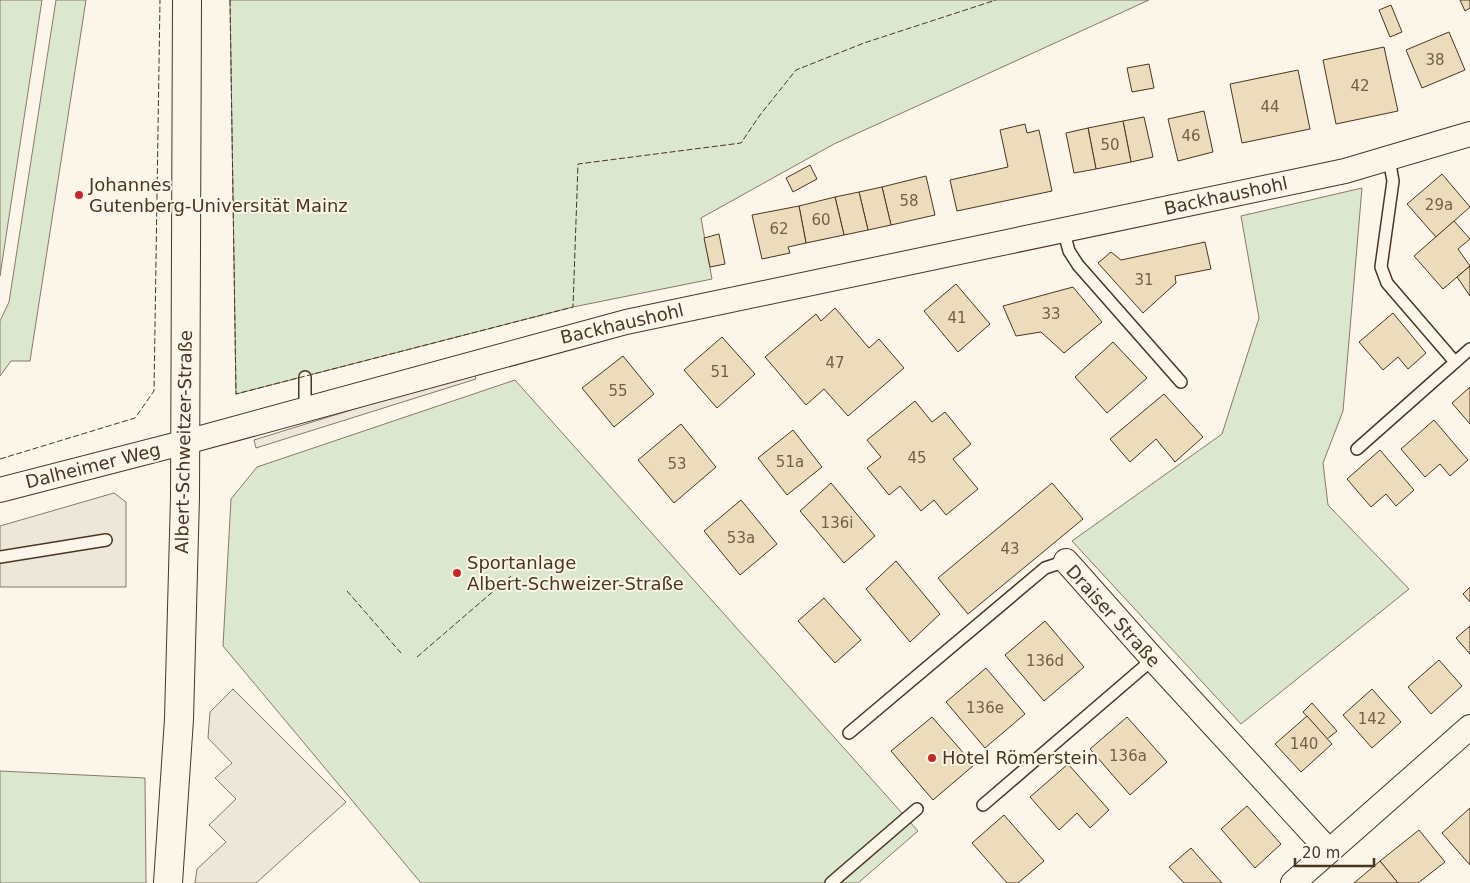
<svg xmlns="http://www.w3.org/2000/svg" width="1470" height="883" viewBox="0 0 1470 883" font-family="'DejaVu Sans',sans-serif">
	<style>
		.green { fill: #dce7d0; stroke: #887966 }
		.parking { fill: #ede7d9; stroke: #887966 }
		.building { fill: #ecdcbc; stroke: #4a3520 }
		.lines { fill: none; stroke-linecap: round; stroke-linejoin: round }
		.lane-casing { stroke: #4a3520; stroke-width: 14 }
		.street-casing { stroke: #4a3520; stroke-width: 26 }
		.secondary-casing { stroke: #4a3520; stroke-width: 30 }
		.lane { stroke: #fbf6e9; stroke-width: 11 }
		.street { stroke: #fbf6e9; stroke-width: 24 }
		.secondary { stroke: #fbf6e9; stroke-width: 28 }
		.fence { stroke: #4a3520; stroke-width: 1; stroke-dasharray: 6 2.5; stroke-linecap: butt }
		.poi-dot { fill: #c62828; stroke: #fbf6e9; stroke-width: 2 }
		.labels { text-anchor: middle; stroke-width: 4; stroke-linejoin: round; paint-order: stroke }
		.number-label { font-size: 15px; fill: #725f47 }
		.poi-label { font-size: 18px; fill: #4a3520; stroke: #fbf6e9; text-anchor: start }
		.street-label { font-size: 18px; fill: #4a3520; stroke: #fbf6e9 }
	</style>
	<rect width="100%" height="100%" fill="#fbf6e9"/>
	<g class="green">
		<path d="M0,0H42L0,276Z"/>
		<path d="M56,0H86L30,361H11L0,376V321L9,302Z"/>
		<path d="M230,0H1149L834,144L701,218L712,279L573,307L236,394Z"/>
		<path d="M1362,188L1343,411L1323,463L1328,505L1409,589L1241,724L1072,541L1222,434L1259,318L1241,216Z"/>
		<path d="M515,380L918,831L858,883H421L223,646L231,499L257,467Z"/>
		<path d="M0,771L145,778L146,883H0Z"/>
	</g>
	<g class="parking">
		<path d="M474,372L476,379L256,448L254,440Z"/>
		<path d="M114,493L126,502V587H0V526Z"/>
		<path d="M233,689L346,802L256,883H195L197,869L226,842L209,825L236,799L215,778L232,763L208,738L210,712Z"/>
	</g>
	<g class="building">
		<path d="M1460,0H1470V8L1465,11Z"/>
		<path d="M1391,5L1402,32L1390,37L1379,10Z"/>
		<path d="M1449,32L1465,70L1422,88L1406,50Z"/>
		<path d="M1384,47L1398,111L1336,124L1323,60Z"/>
		<path d="M1149,64L1154,88L1132,92L1127,68Z"/>
		<path d="M1298,70L1310,129L1242,143L1230,84Z"/>
		<path d="M1204,111L1213,152L1178,161L1168,119Z"/>
		<path d="M1144,117L1153,157L1131,162L1123,121Z"/>
		<path d="M1123,121L1131,162L1096,169L1088,128Z"/>
		<path d="M1025,124L1027,133L1039,130L1052,191L957,211L950,180L1008,167L1000,130Z"/>
		<path d="M1088,128L1096,169L1074,173L1066,133Z"/>
		<path d="M810,165L817,179L793,192L786,178Z"/>
		<path d="M1442,174L1470,207L1436,237L1407,204Z"/>
		<path d="M926,176L935,215L891,225L882,187Z"/>
		<path d="M882,187L891,225L868,230L859,192Z"/>
		<path d="M859,192L868,230L844,235L835,197Z"/>
		<path d="M835,197L844,235L806,243L799,206Z"/>
		<path d="M799,206L806,243L788,247L790,253L762,259L752,215Z"/>
		<path d="M1454,221L1470,239L1458,249L1470,266L1443,289L1414,256Z"/>
		<path d="M719,234L725,264L710,267L704,238Z"/>
		<path d="M1205,242L1211,269L1175,276L1176,283L1143,313L1098,263L1111,252L1121,260Z"/>
		<path d="M1470,266V296L1457,277Z"/>
		<path d="M956,284L990,324L958,352L924,311Z"/>
		<path d="M1073,287L1102,322L1064,353L1041,332L1016,336L1003,306Z"/>
		<path d="M835,308L869,348L879,339L904,368L848,416L824,389L806,405L765,357L816,314L821,321Z"/>
		<path d="M1393,313L1426,353L1408,369L1398,357L1383,370L1359,342Z"/>
		<path d="M722,337L755,374L717,408L684,370Z"/>
		<path d="M1113,342L1147,378L1107,413L1075,377Z"/>
		<path d="M623,356L654,394L614,427L582,388Z"/>
		<path d="M1470,387V424L1452,403Z"/>
		<path d="M1164,394L1203,437L1175,462L1156,439L1130,462L1110,439Z"/>
		<path d="M915,401L932,422L945,412L971,444L953,459L978,489L946,515L934,500L921,511L900,486L889,495L867,468L881,457L867,440Z"/>
		<path d="M1434,420L1468,460L1450,476L1440,464L1425,477L1401,449Z"/>
		<path d="M681,424L716,467L674,503L638,460Z"/>
		<path d="M793,430L822,467L787,495L758,458Z"/>
		<path d="M1380,450L1414,490L1396,506L1386,494L1371,507L1347,479Z"/>
		<path d="M831,483L875,536L844,563L800,511Z"/>
		<path d="M1052,483L1083,519L968,614L938,578Z"/>
		<path d="M741,500L777,544L740,575L704,531Z"/>
		<path d="M896,561L940,614L910,642L866,589Z"/>
		<path d="M1470,587V602L1463,594Z"/>
		<path d="M824,598L861,640L835,663L798,621Z"/>
		<path d="M1045,621L1084,667L1044,701L1005,655Z"/>
		<path d="M1470,626V654L1456,638Z"/>
		<path d="M1439,660L1462,686L1431,714L1408,687Z"/>
		<path d="M986,668L1025,714L985,748L946,702Z"/>
		<path d="M1372,689L1401,722L1372,748L1343,715Z"/>
		<path d="M1312,703L1337,731L1327,739L1303,712Z"/>
		<path d="M1307,716L1332,744L1301,772L1275,744Z"/>
		<path d="M932,717L974,765L933,800L891,751Z"/>
		<path d="M1127,717L1167,762L1130,795L1090,749Z"/>
		<path d="M1068,764L1109,810L1090,828L1077,813L1059,830L1030,797Z"/>
		<path d="M1247,806L1281,844L1255,868L1221,829Z"/>
		<path d="M1470,808V865L1442,833Z"/>
		<path d="M1004,815L1044,861L1018,883H1007L972,843Z"/>
		<path d="M1419,830L1445,862L1418,883H1398L1380,861Z"/>
		<path d="M1191,848L1222,883H1184L1169,867Z"/>
		<path d="M1380,861L1398,883H1354Z"/>
	</g>
	<g class="lines">
		<g class="lane-casing">
			<g id="lane">
				<path d="M1389,159L1393,181L1381,267L1387,283L1455,362"/>
				<path d="M1063,229L1069,251L1078,265L1181,382"/>
				<path d="M305,377V409"/>
				<path d="M1357,449L1470,349"/>
				<path d="M0,557L106,540"/>
				<path d="M849,733L1045,568L1066,561"/>
				<path d="M983,805L1153,659"/>
				<path d="M831,883L917,809"/>
			</g>
		</g>
		<g class="street-casing">
			<g id="street">
				<path d="M0,490L186,442L626,322L1345,171L1470,134"/>
				<path d="M1066,561L1153,659L1329,851"/>
				<path d="M1293,883L1470,727"/>
			</g>
		</g>
		<g class="secondary-casing">
			<path id="secondary" d="M168,883L179,719L185,497L187,0"/>
		</g>
		<use href="#lane" class="lane"/>
		<use href="#street" class="street"/>
		<use href="#secondary" class="secondary"/>
		<g class="fence">
			<path d="M230,0L236,394L573,307L578,164L741,143L760,115L796,70L864,43L996,0"/>
			<path d="M0,459L135,418L154,391L160,0"/>
			<path d="M347,591L401,653"/>
			<path d="M417,657L511,576"/>
		</g>
	</g>
	<g class="poi-dot">
		<circle cx="79" cy="195" r="5"/>
		<circle cx="457" cy="573" r="5"/>
		<circle cx="932" cy="758" r="5"/>
	</g>
	<g class="labels">
		<g class="number-label">
			<text x="1435" y="65">38</text>
			<text x="1360" y="91">42</text>
			<text x="1270" y="112">44</text>
			<text x="1191" y="141">46</text>
			<text x="1110" y="150">50</text>
			<text x="909" y="206">58</text>
			<text x="1439" y="210">29a</text>
			<text x="821" y="225">60</text>
			<text x="779" y="234">62</text>
			<text x="1144" y="285">31</text>
			<text x="1051" y="319">33</text>
			<text x="957" y="323">41</text>
			<text x="835" y="368">47</text>
			<text x="720" y="377">51</text>
			<text x="618" y="396">55</text>
			<text x="917" y="463">45</text>
			<text x="790" y="467">51a</text>
			<text x="677" y="469">53</text>
			<text x="837" y="528">136i</text>
			<text x="741" y="543">53a</text>
			<text x="1010" y="554">43</text>
			<text x="1045" y="666">136d</text>
			<text x="985" y="713">136e</text>
			<text x="1372" y="724">142</text>
			<text x="1304" y="749">140</text>
			<text x="1128" y="761">136a</text>
		</g>
		<g class="poi-label">
			<text x="89" y="191">Johannes<tspan x="89" dy="21">Gutenberg-Universität Mainz</tspan></text>
			<text x="467" y="569">Sportanlage<tspan x="467" dy="21">Albert-Schweizer-Straße</tspan></text>
			<text x="942" y="764">Hotel Römerstein</text>
		</g>
		<g class="street-label">
			<text transform="translate(1226 196) rotate(-12)" y="6">Backhaushohl</text>
			<text transform="translate(622 324) rotate(-13)" y="6">Backhaushohl</text>
			<text transform="translate(184 442) rotate(-89)" y="6">Albert-Schweitzer-Straße</text>
			<text transform="translate(93 466) rotate(-14)" y="6">Dalheimer Weg</text>
			<text transform="translate(1113 616) rotate(48)" y="6">Draiser Straße</text>
		</g>
	</g>
	<path d="M1295 858v8h79v-8" fill="none" stroke="#4a3520" stroke-width="2.5"/>
	<text x="1302" y="858" font-size="15" fill="#4a3520" stroke="#fbf6e9" stroke-width="4" paint-order="stroke">20 m</text>
</svg>
